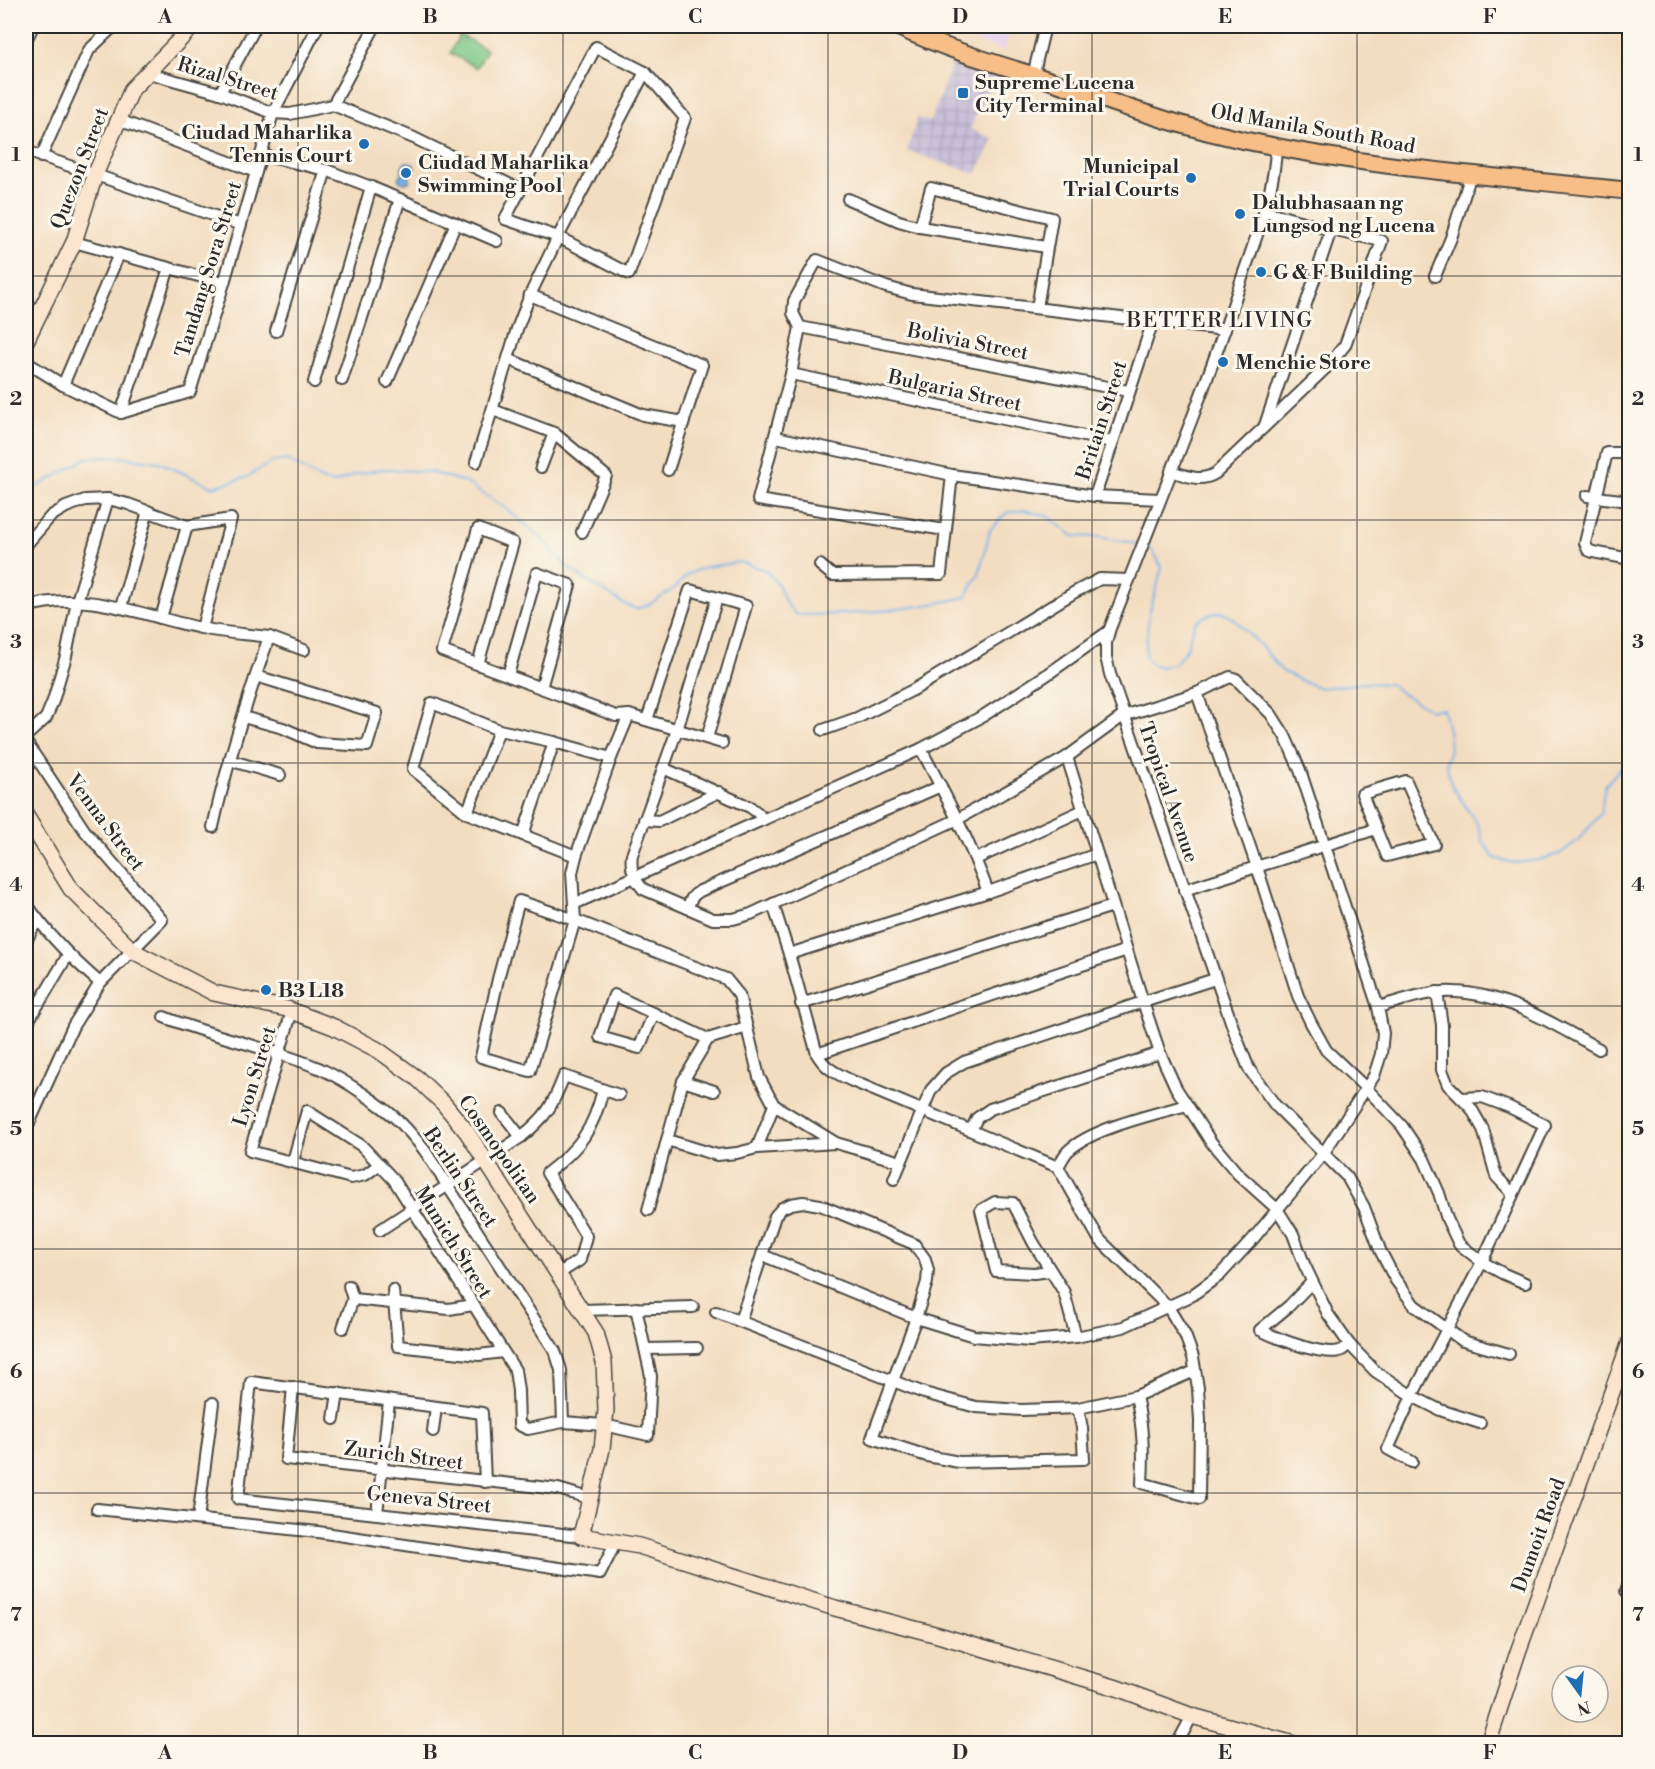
<svg xmlns="http://www.w3.org/2000/svg" width="1655" height="1769" viewBox="0 0 1655 1769" font-family="'Libre Bodoni',serif">
	<style>
		.built { fill: #e7d2ef }
		.industrial { fill: url(#industrial-grid) }
		.park { fill: #7bc684; stroke: #537858; stroke-width: 1.5 }
		.water { fill: url(#water-ripples); stroke: #526f8a; stroke-width: 1.5 }
		.lines { fill: none; stroke-linecap: round; stroke-linejoin: round }
		.stream { stroke: #78b3e9; stroke-width: 2 }
		.street-casing { stroke: #494641; stroke-width: 14 }
		.secondary-casing { stroke: #494641; stroke-width: 18 }
		.primary-casing { stroke: #494641; stroke-width: 20 }
		.street { stroke: #fff; stroke-width: 10 }
		.secondary { stroke: #fce5cf; stroke-width: 15 }
		.primary { stroke: #f7be88; stroke-width: 16 }
		.grid { fill: none; stroke: #2b2b2b; stroke-width: 1.5; stroke-opacity: 0.55 }
		.poi-dot { fill: #1f6fb2; stroke: #fbf7ec; stroke-width: 2 }
		.labels { text-anchor: middle; stroke-width: 6; stroke-linejoin: round; paint-order: stroke }
		.street-label { font-size: 20px; fill: #2b2b2b; stroke: #fbf7ec }
		.poi-label { font-size: 20px; font-weight: bold; fill: #2b2b2b; stroke: #fbf7ec; text-anchor: start }
		.neighbourhood-label { font-size: 21px; letter-spacing: 1.5px; fill: #2b2b2b; stroke: #fbf7ec }
		.neatline { fill: none; stroke: #2b2b2b; stroke-width: 2 }
		.grid-label { font-size: 20px; text-anchor: middle; font-weight: bold; fill: #2b2b2b }
	</style>
	<defs>
		<pattern id="industrial-grid" width="8" height="8" patternUnits="userSpaceOnUse" patternTransform="scale(1.5)"><rect width="8" height="8" fill="#c8bfd8"/><path d="M0 4h8M4 0v8" fill="none" stroke="#aca4ba"/></pattern>
		<pattern id="water-ripples" width="26" height="14" patternUnits="userSpaceOnUse" patternTransform="scale(1.5)"><rect width="26" height="14" fill="#78b3e9"/><path d="M2 4q2-2 4 0t4 0M15 11q2-2 4 0t4 0" fill="none" stroke="#6392bd"/></pattern>
	</defs>
	<rect width="100%" height="100%" fill="#fbf7ec"/>
	<filter id="ink" filterUnits="userSpaceOnUse"><feTurbulence type="fractalNoise" baseFrequency=".0167" numOctaves="2"/><feDisplacementMap in="SourceGraphic" scale="12" xChannelSelector="R" yChannelSelector="G"/><feConvolveMatrix kernelMatrix="1 2 1 2 8 2 1 2 1" color-interpolation-filters="sRGB"/></filter>
	<filter id="wash" filterUnits="userSpaceOnUse"><feTurbulence type="fractalNoise" baseFrequency=".008" numOctaves="4" result="noise"/><feDisplacementMap in="SourceGraphic" scale="24" xChannelSelector="R" yChannelSelector="G"/><feGaussianBlur stdDeviation="1.35" result="paint"/><feColorMatrix in="noise" values="0 0 0 0 0 0 0 0 0 0 0 0 0 0 0 0 0 1.4 0 .05"/><feComposite in="paint" operator="in"/></filter>
	<g filter="url(#wash)">
		<rect width="100%" height="100%" fill="#f3ddc0"/>
		<path class="built" d="M958,26H1012L1004,50L954,35Z"/>
		<path class="industrial" d="M955,56L997,69L970,129L994,139L976,174L907,151L917,118L930,122Z"/>
		<path class="park" d="M460,35L487,50L477,68L450,53Z"/>
		<path class="water" d="M406,162H410L414,165L415,169L411,173L409,182L404,183L399,181L398,178L402,172V166Z"/>
		<g class="lines">
			<g class="stream">
				<path d="M26,493L87,458L120,457L159,462L213,487L247,477L272,462L288,460L321,480L334,483L357,474L383,469L430,472L465,482L504,507L539,536L569,569L624,604L636,609L648,605L674,589L688,574L706,567L740,562L765,570L778,584L786,603L796,615C853,615 911,610 966,597L979,574L990,530L1006,513L1024,510L1047,516L1073,536L1099,537L1138,544"/>
				<path d="M1146,546L1152,549L1162,568L1149,614L1145,656L1151,664L1161,667L1176,663L1187,648L1191,634L1196,622L1205,616L1221,612L1234,619L1263,648L1282,671L1302,681L1321,688L1365,683L1390,684L1403,694L1431,710L1443,709L1448,729L1450,749L1446,763L1452,786L1478,825L1482,840L1494,858L1515,863L1538,860L1560,854L1577,841L1600,815L1605,786L1630,757"/>
			</g>
		</g>
	</g>
	<g filter="url(#ink)">
		<g class="lines">
			<g class="street-casing">
				<g id="street">
					<path d="M26,40L33,26"/>
					<path d="M596,47L645,72L685,118L629,274L558,237L505,219Z"/>
					<path d="M148,73L220,93L273,113L290,114L333,105"/>
					<path d="M1033,76L1045,26"/>
					<path d="M220,93L256,26"/>
					<path d="M333,105L414,138L521,190"/>
					<path d="M333,105L375,26"/>
					<path d="M119,120L256,172"/>
					<path d="M1276,147C1275,191 1256,237 1242,278C1203,398 1154,514 1109,631L1106,643V657L1110,674L1236,1036L1249,1069L1275,1105L1347,1177L1364,1207L1380,1250L1395,1279L1414,1305L1463,1341L1509,1354"/>
					<path d="M26,151L241,225"/>
					<path d="M261,155L326,170L371,187L497,241"/>
					<path d="M41,157L89,50L114,26"/>
					<path d="M848,199L899,221L920,227L1046,247"/>
					<path d="M920,227L931,188L1052,218L1037,308"/>
					<path d="M74,242L224,283"/>
					<path d="M1435,276L1451,238L1471,174"/>
					<path d="M530,295L702,365L668,470"/>
					<path d="M800,327L1128,391"/>
					<path d="M276,331L326,170"/>
					<path d="M508,359L643,415L684,422"/>
					<path d="M26,362L63,385L121,413L190,392L224,283L273,113L318,26"/>
					<path d="M791,374L1112,442"/>
					<path d="M342,380L400,199"/>
					<path d="M314,382L371,187"/>
					<path d="M387,382L456,223"/>
					<path d="M63,385L119,254"/>
					<path d="M493,410L554,433L606,476L582,532"/>
					<path d="M121,413L169,268"/>
					<path d="M1265,425L1331,230"/>
					<path d="M776,437L952,475L1095,496L1160,499"/>
					<path d="M1630,453H1607L1585,543L1588,550L1593,552L1630,559"/>
					<path d="M476,462L517,329L530,295L558,237L645,72"/>
					<path d="M541,467L554,433"/>
					<path d="M1171,471C1187,476 1200,483 1216,473L1328,366L1345,345L1382,241L1331,230L1264,211"/>
					<path d="M1095,496L1153,321"/>
					<path d="M1587,496L1630,501"/>
					<path d="M945,530L758,500L791,374L800,327L793,313L794,301L817,260L886,287L912,294L1225,330"/>
					<path d="M26,545L51,516L66,507L85,500L108,499L128,504L187,526L231,519L202,628"/>
					<path d="M820,565L832,575L941,574L952,475"/>
					<path d="M717,598L677,730L632,855C630,868 633,878 643,889L713,919H733L751,914L958,819L1067,757L1123,716L1197,693L1230,677L1236,679L1271,714L1285,736L1300,770L1378,1007L1383,1033L1381,1054L1374,1076L1323,1154L1253,1239L1220,1275L1191,1296L1123,1327L1076,1337L1030,1341L974,1336L916,1318L762,1255"/>
					<path d="M26,607C85,589 143,616 201,628C223,633 247,634 269,637C247,700 227,763 213,827"/>
					<path d="M121,607L148,511"/>
					<path d="M161,618L187,526"/>
					<path d="M269,637L304,650"/>
					<path d="M478,664L513,543L478,529L442,651L616,716L629,715L722,743"/>
					<path d="M508,675L537,573L570,585L541,688"/>
					<path d="M1197,693L1257,867L1298,996L1311,1023L1326,1050L1366,1088L1402,1126L1424,1159L1439,1193L1447,1219L1459,1244L1482,1262L1504,1274L1525,1283"/>
					<path d="M629,715L611,758L576,856L572,873L575,920L530,1071L481,1057L498,979L519,901L575,920L726,979L739,995L759,1077L774,1105L836,1143L901,1162"/>
					<path d="M243,717L283,728L317,743L367,746L377,713L256,676"/>
					<path d="M647,720L690,590L746,606L707,738"/>
					<path d="M823,730L857,718L915,689L1075,592L1100,579L1129,580"/>
					<path d="M26,736L46,718L53,701L66,656L77,601L108,499"/>
					<path d="M26,742L85,831L162,920L100,983L73,1026L26,1130"/>
					<path d="M921,749C946,796 970,842 988,892"/>
					<path d="M1067,757L1143,1002L1160,1053L1176,1088L1211,1142L1238,1174L1277,1209L1293,1234L1304,1264L1328,1314L1349,1344L1375,1371L1412,1396L1440,1410L1480,1423"/>
					<path d="M229,760L280,775"/>
					<path d="M663,768L750,807L758,813L763,820"/>
					<path d="M1406,781L1434,844L1387,856L1362,794Z"/>
					<path d="M467,813L499,730"/>
					<path d="M644,820L659,821L719,792"/>
					<path d="M523,835L554,742"/>
					<path d="M576,856L467,813L413,769L432,703L499,730L554,742L611,758"/>
					<path d="M976,859L1083,810"/>
					<path d="M1184,890L1376,829"/>
					<path d="M26,903C47,934 72,959 100,983"/>
					<path d="M574,904L921,749L983,716L1048,674L1109,631"/>
					<path d="M773,904L789,954L817,1054C825,1069 838,1074 852,1081L1058,1167L1099,1239L1168,1307L1185,1335L1193,1357L1198,1388L1200,1421L1199,1499L1142,1483C1144,1451 1143,1427 1136,1396"/>
					<path d="M688,908C690,899 693,895 700,891L941,786"/>
					<path d="M26,941L37,920"/>
					<path d="M789,954L988,892L1097,854"/>
					<path d="M1437,992L1442,1025V1070L1448,1085L1471,1108L1483,1129L1496,1176L1513,1194"/>
					<path d="M801,1004L1113,906"/>
					<path d="M1378,1007C1403,1000 1429,990 1455,992C1507,994 1555,1025 1599,1049"/>
					<path d="M292,1011L250,1151L351,1178L365,1175L380,1164"/>
					<path d="M654,1013L639,1048L600,1037L614,995L708,1039L747,1027"/>
					<path d="M164,1017C215,1038 270,1047 321,1069C345,1080 382,1105 401,1123C410,1132 418,1142 425,1151L555,1351L561,1370L563,1422"/>
					<path d="M26,1025L68,955"/>
					<path d="M817,1054L1127,950"/>
					<path d="M683,1081L714,1091"/>
					<path d="M502,1113L521,1137"/>
					<path d="M971,1130L977,1118L990,1109L1160,1053"/>
					<path d="M667,1140L717,1155L737,1153L757,1148L836,1143"/>
					<path d="M757,1148L774,1105"/>
					<path d="M293,1161L307,1111L362,1146L394,1180L515,1370L518,1391L519,1425L528,1429L563,1422L604,1425L648,1435L651,1376L636,1308"/>
					<path d="M1058,1167C1061,1162 1064,1155 1068,1151C1092,1128 1155,1114 1187,1105"/>
					<path d="M894,1179L931,1090L946,1073L964,1062L1143,1002L1215,979"/>
					<path d="M648,1210L683,1081L708,1039"/>
					<path d="M380,1230L521,1137C547,1116 552,1107 564,1076L619,1095"/>
					<path d="M1051,1271L1034,1273L996,1271L981,1210L995,1202L1013,1203L1033,1242L1064,1292L1076,1337"/>
					<path d="M558,1274L580,1260L586,1236L547,1173C580,1148 593,1130 603,1090"/>
					<path d="M1312,1282L1289,1306L1260,1330C1276,1338 1326,1358 1342,1350C1345,1348 1347,1346 1349,1344"/>
					<path d="M349,1286L353,1299"/>
					<path d="M393,1290L398,1346L479,1355L503,1352"/>
					<path d="M581,1310L693,1307"/>
					<path d="M716,1312L924,1393L976,1407L1022,1410L1078,1408L1136,1396L1195,1371"/>
					<path d="M740,1321L775,1216L782,1208L791,1204L803,1202L820,1205L914,1244L925,1259L928,1270L927,1282L916,1318L872,1438L927,1456L959,1462L1084,1459L1082,1428L1078,1408"/>
					<path d="M343,1328L353,1299L449,1309L473,1305"/>
					<path d="M646,1349L697,1348"/>
					<path d="M293,1387L286,1459L558,1489L589,1498"/>
					<path d="M334,1419L338,1393"/>
					<path d="M433,1431L436,1407"/>
					<path d="M1412,1462L1388,1449L1412,1396L1482,1262L1545,1125L1509,1107L1482,1097L1461,1098"/>
					<path d="M485,1482L482,1413L251,1382L238,1499L581,1536"/>
					<path d="M97,1509L318,1532L600,1574L616,1542"/>
					<path d="M377,1514L389,1401"/>
					<path d="M198,1519L213,1403"/>
					<path d="M1630,1580L1626,1591L1630,1592"/>
					<path d="M1177,1744L1192,1716"/>
					<path d="M1231,1744L1239,1728"/>
				</g>
			</g>
			<g class="secondary-casing">
				<g id="secondary">
					<path d="M26,341L74,242L95,175L132,89L193,26"/>
					<path d="M26,816L71,889L133,951L214,993L287,1009L334,1027L378,1050L417,1078L444,1104L467,1132L596,1333L604,1362L606,1410L602,1449L581,1536L639,1546L835,1608L938,1635L1117,1688L1192,1716L1294,1744"/>
					<path d="M1488,1744L1518,1652L1630,1342"/>
				</g>
			</g>
			<g class="primary-casing">
				<path id="primary" d="M896,26C943,48 993,63 1042,78C1072,88 1102,99 1132,109C1179,125 1228,138 1277,147C1394,170 1512,178 1630,191"/>
			</g>
			<use href="#street" class="street"/>
			<use href="#secondary" class="secondary"/>
			<use href="#primary" class="primary"/>
		</g>
	</g>
	<path class="grid" d="M298,26V1744M563,26V1744M828,26V1744M1092,26V1744M1357,26V1744M26,276H1630M26,520H1630M26,763H1630M26,1006H1630M26,1249H1630M26,1493H1630"/>
	<g class="poi-dot">
		<rect x="957" y="87" width="12" height="12" rx="3"/>
		<circle cx="364" cy="144" r="6"/>
		<circle cx="406" cy="173" r="6"/>
		<circle cx="1191" cy="178" r="6"/>
		<circle cx="1240" cy="214" r="6"/>
		<circle cx="1261" cy="272" r="6"/>
		<circle cx="1223" cy="362" r="6"/>
		<circle cx="266" cy="990" r="6"/>
	</g>
	<g class="labels">
		<g class="street-label">
			<text transform="translate(228 78) rotate(17)" y="7">Rizal Street</text>
			<text transform="translate(1313 128) rotate(10)" y="7">Old Manila South Road</text>
			<text transform="translate(79 168) rotate(-69)" y="7">Quezon Street</text>
			<text transform="translate(208 269) rotate(-73)" y="7">Tandang Sora Street</text>
			<text transform="translate(968 341) rotate(11)" y="7">Bolivia Street</text>
			<text transform="translate(955 390) rotate(12)" y="7">Bulgaria Street</text>
			<text transform="translate(1101 420) rotate(-72)" y="7">Britain Street</text>
			<text transform="translate(1169 792) rotate(71)" y="7">Tropical Avenue</text>
			<text transform="translate(106 822) rotate(53)" y="7">Venna Street</text>
			<text transform="translate(254 1076) rotate(-73)" y="7">Lyon Street</text>
			<text transform="translate(500 1149) rotate(55)" y="7">Cosmopolitan</text>
			<text transform="translate(461 1177) rotate(56)" y="7">Berlin Street</text>
			<text transform="translate(454 1242) rotate(58)" y="7">Munich Street</text>
			<text transform="translate(404 1455) rotate(7)" y="7">Zurich Street</text>
			<text transform="translate(429 1499) rotate(6)" y="7">Geneva Street</text>
			<text transform="translate(1538 1535) rotate(-70)" y="7">Dumoit Road</text>
		</g>
		<g class="poi-label">
			<text x="975" y="89">Supreme Lucena<tspan x="975" dy="23">City Terminal</tspan></text>
			<text x="352" y="139" text-anchor="end">Ciudad Maharlika<tspan x="352" dy="23">Tennis Court</tspan></text>
			<text x="418" y="169">Ciudad Maharlika<tspan x="418" dy="23">Swimming Pool</tspan></text>
			<text x="1179" y="173" text-anchor="end">Municipal<tspan x="1179" dy="23">Trial Courts</tspan></text>
			<text x="1252" y="209">Dalubhasaan ng<tspan x="1252" dy="23">Lungsod ng Lucena</tspan></text>
			<text x="1273" y="279">G &amp; F Building</text>
			<text x="1235" y="369">Menchie Store</text>
			<text x="278" y="997">B3 L18</text>
		</g>
		<g class="neighbourhood-label">
			<text x="1220" y="327">BETTER LIVING</text>
		</g>
	</g>
	<rect width="1655" height="1769" fill="none" stroke="#fbf7ec" stroke-width="66"/>
	<g transform="translate(1580 1694) rotate(165)"><circle r="28" fill="#fbf7ec" stroke="#a8a59f" stroke-width="1.5"/>
	<path d="M0-4.5L10 22L0 15L-10 22Z" fill="#1f6fb2"/>
	<text y="-9" font-size="16" font-weight="bold" text-anchor="middle" fill="#2b2b2b">N</text>
	</g>
	<rect x="33" y="33" width="1589" height="1703" class="neatline"/>
	<g class="grid-label">
		<text x="165" y="23">A</text>
		<text x="430" y="23">B</text>
		<text x="695" y="23">C</text>
		<text x="960" y="23">D</text>
		<text x="1225" y="23">E</text>
		<text x="1490" y="23">F</text>
		<text x="16" y="161">1</text>
		<text x="1638" y="161">1</text>
		<text x="16" y="405">2</text>
		<text x="1638" y="405">2</text>
		<text x="16" y="648">3</text>
		<text x="1638" y="648">3</text>
		<text x="16" y="891">4</text>
		<text x="1638" y="891">4</text>
		<text x="16" y="1135">5</text>
		<text x="1638" y="1135">5</text>
		<text x="16" y="1378">6</text>
		<text x="1638" y="1378">6</text>
		<text x="16" y="1621">7</text>
		<text x="1638" y="1621">7</text>
		<text x="165" y="1759">A</text>
		<text x="430" y="1759">B</text>
		<text x="695" y="1759">C</text>
		<text x="960" y="1759">D</text>
		<text x="1225" y="1759">E</text>
		<text x="1490" y="1759">F</text>
	</g>
</svg>
